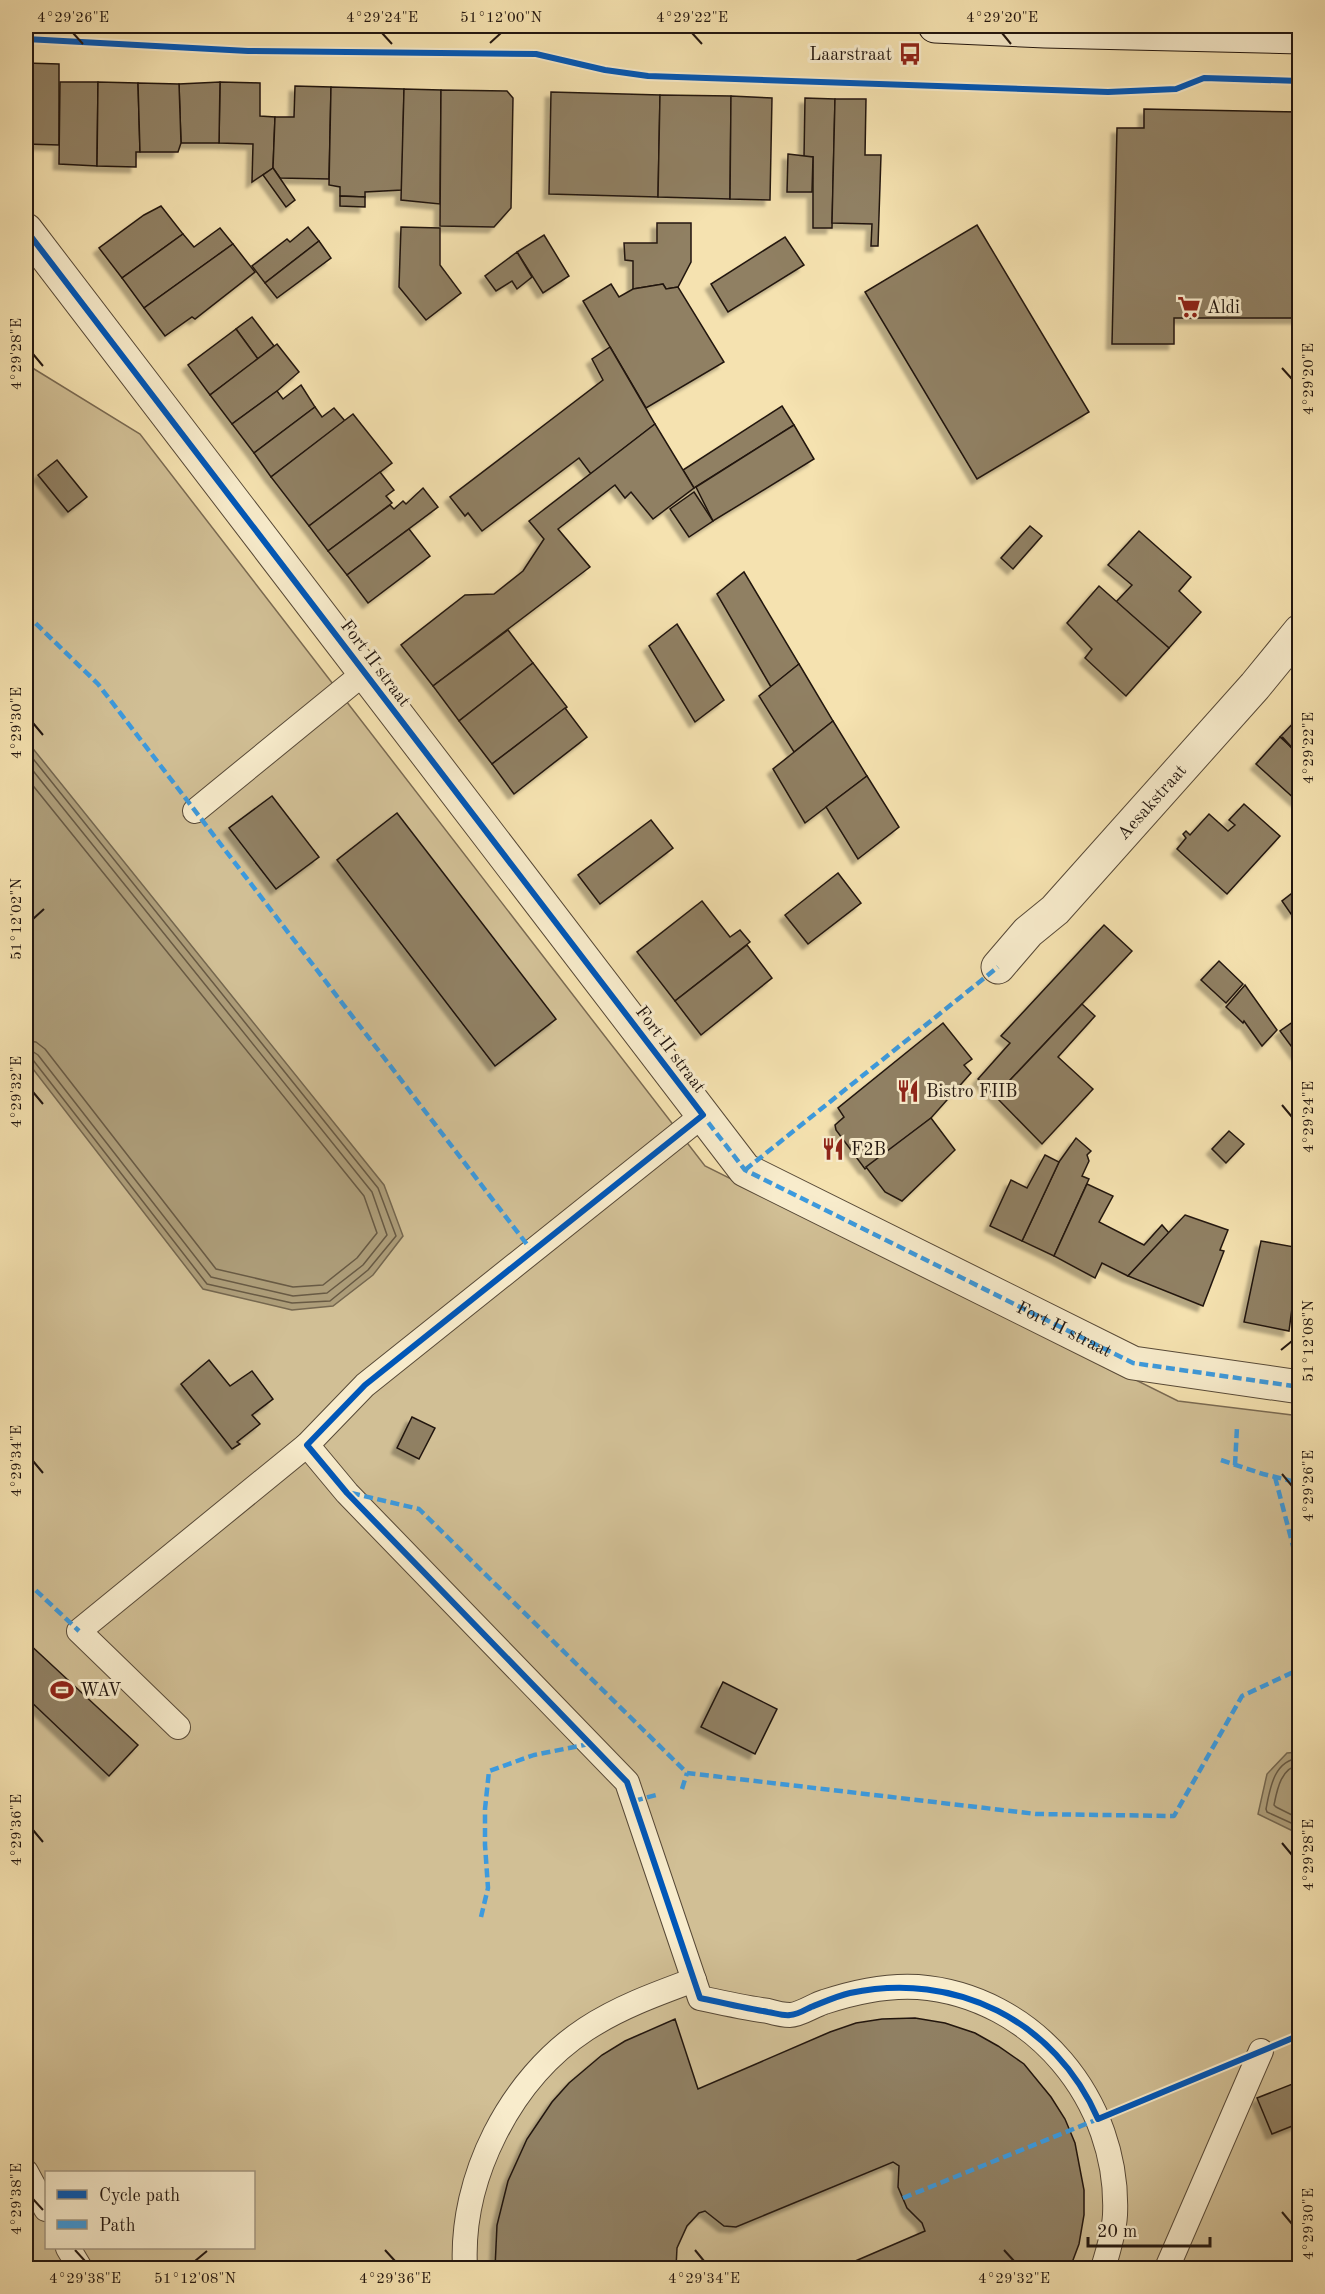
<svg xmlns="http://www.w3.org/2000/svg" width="1325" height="2294" viewBox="0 0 1325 2294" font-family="'Old Standard TT',serif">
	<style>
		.green { fill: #d1bf95; stroke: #7a6a52; stroke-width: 1.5; fill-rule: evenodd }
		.water { fill: #ad9d79; stroke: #75674f; stroke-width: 1.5 }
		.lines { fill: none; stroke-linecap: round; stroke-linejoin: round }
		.shore { stroke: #685a44; stroke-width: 1.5 }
		.building { fill: #908063; stroke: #22160f; stroke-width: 1.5; filter: url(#shadow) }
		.service-casing { stroke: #574937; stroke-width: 26 }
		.minor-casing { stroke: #574937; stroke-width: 35 }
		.secondary-casing { stroke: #22160f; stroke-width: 35 }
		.service { stroke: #f8eccc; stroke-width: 24 }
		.minor { stroke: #f8eccc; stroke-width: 33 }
		.secondary { stroke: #f8eccc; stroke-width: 33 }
		.quiet { stroke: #3c9ade; stroke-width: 4.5; stroke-dasharray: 9 4.5; stroke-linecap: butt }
		.cycleway-casing { stroke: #f8eccc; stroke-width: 10 }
		.cycleway { stroke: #0057b8; stroke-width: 6 }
		.ticks { fill: none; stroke: #22160f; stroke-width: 2 }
		.labels { text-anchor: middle; stroke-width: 6; stroke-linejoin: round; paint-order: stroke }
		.poi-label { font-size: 18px; fill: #22160f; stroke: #f8eccc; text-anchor: start }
		.street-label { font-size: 18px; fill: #22160f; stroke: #f8eccc }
		.neatline { fill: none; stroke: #22160f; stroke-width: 2 }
		.ticks-label { font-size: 15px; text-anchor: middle; fill: #22160f }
	</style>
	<defs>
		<filter id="shadow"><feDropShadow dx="-5.5" dy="5.5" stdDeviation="1.5" flood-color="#0004"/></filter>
	</defs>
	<rect width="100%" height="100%" fill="#f5e2b0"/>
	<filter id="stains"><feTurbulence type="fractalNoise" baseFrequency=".00333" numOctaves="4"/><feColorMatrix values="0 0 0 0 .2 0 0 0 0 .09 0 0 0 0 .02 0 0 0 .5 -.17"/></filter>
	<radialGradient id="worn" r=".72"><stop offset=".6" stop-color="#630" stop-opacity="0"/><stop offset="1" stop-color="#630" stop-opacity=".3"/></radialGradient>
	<path class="green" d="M26,364L140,434L705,1166L1178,1401L1300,1416L1299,2268H26ZM46,2172H254V2248H46Z"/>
	<g class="water">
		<path d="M26,740L384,1185L403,1236L373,1275L333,1306L292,1310L203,1289L26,1060Z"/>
		<path d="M1299,1752H1300L1299,1834L1258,1814L1267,1774L1287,1753Z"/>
	</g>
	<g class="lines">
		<g class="shore">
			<path d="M26,750L378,1188L396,1236L368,1270L330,1301L292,1303L207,1284L33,1060L26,1057"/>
			<path d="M26,762L372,1192L387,1235L363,1265L327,1293L293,1296L211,1277L38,1055L32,1051L26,1050"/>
			<path d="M26,777L364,1196L377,1233L357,1258L323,1285L293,1287L216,1269L45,1049L36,1042L26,1041"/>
			<path d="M1300,1758C1274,1760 1270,1788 1266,1809L1267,1812L1300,1827"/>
			<path d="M1300,1765C1281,1767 1277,1790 1274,1805L1276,1807L1300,1819"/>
		</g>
	</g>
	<g class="building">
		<path d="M26,63L59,64V145L26,144Z"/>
		<path d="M60,82H98L97,166L59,164Z"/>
		<path d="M98,82L138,83L140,152H136V167L97,166Z"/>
		<path d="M220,82L260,83V116L275,117L273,168L252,182L253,144L219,143Z"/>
		<path d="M220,82L219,143H181L179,84Z"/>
		<path d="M138,83L179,84L181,143L178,152H140Z"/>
		<path d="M295,86L331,87L329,179L280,178L273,168L275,117H294Z"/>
		<path d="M331,87L404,89L402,190L365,192V197L340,196V187L329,185Z"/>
		<path d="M404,89L441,90L440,204L401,200Z"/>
		<path d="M441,90L507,91L513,98L511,208L494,227L440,226Z"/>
		<path d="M551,92L660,95L658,197L549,194Z"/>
		<path d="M660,95L731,96L730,199L658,197Z"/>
		<path d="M731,96L772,98L770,200L730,199Z"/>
		<path d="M805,98L835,99L832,228H813V157H804Z"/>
		<path d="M835,99H866L865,155H881L878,246H871L872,224L832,223Z"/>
		<path d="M1144,109L1300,112V318H1174V344H1112L1117,128H1144Z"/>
		<path d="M788,154L813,157L812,192H787Z"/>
		<path d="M273,168L295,200L286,207L263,175Z"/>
		<path d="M340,196L365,197V207L340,206Z"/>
		<path d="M161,206L183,234L122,278L99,248L144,215Z"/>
		<path d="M657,223H691V262L678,287L666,289L663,284L633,289V261L625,260L624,243H657Z"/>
		<path d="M977,225L1089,412L977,479L865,292Z"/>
		<path d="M308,227L319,241L265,283L252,266L287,239L290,242Z"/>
		<path d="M401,227L440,228V265L461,293L426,320L399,287Z"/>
		<path d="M220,228L233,244L144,308L122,278L183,234L194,247Z"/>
		<path d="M544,235L569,276L543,293L517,252Z"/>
		<path d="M785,237L804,265L728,312L711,284Z"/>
		<path d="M319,241L331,258L277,298L265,283Z"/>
		<path d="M233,244L255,272L195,319L192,317L165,336L144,308Z"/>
		<path d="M517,252L532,277L517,289L512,281L496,291L485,276Z"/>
		<path d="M611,284L619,297L633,289L663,284L666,289L678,287L724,362L646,408L583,301Z"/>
		<path d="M252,317L274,346L258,359L236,329Z"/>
		<path d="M236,329L258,359L210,395L188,365Z"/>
		<path d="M277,344L299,372L277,391L232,424L210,395Z"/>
		<path d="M610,347L655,424L591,474L579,458L482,531L468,513L465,516L450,497L603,380L592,359Z"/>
		<path d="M301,385L315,407L254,453L232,424L277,391L283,399Z"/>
		<path d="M782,406L794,425L694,488L683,470Z"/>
		<path d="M315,407L322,417L334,408L345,421L271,477L254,453Z"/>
		<path d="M353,414L392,463L309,526L271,477Z"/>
		<path d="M655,424L694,488L653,519L631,492L625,498L615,485L558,529L590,567L433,686L401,645L465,595L494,594L523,571L544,539L529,521Z"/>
		<path d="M794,425L814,459L713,521L696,487Z"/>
		<path d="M57,460L87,497L68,512L38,475Z"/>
		<path d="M380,472L394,490L386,496L392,503L328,551L309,526Z"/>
		<path d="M423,488L438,507L347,575L328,551L390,505L394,509L403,501L406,504Z"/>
		<path d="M694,492L713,521L689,537L670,509Z"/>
		<path d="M1030,526L1042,536L1013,569L1001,558Z"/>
		<path d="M409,529L430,556L368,603L347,575Z"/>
		<path d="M1139,531L1191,577L1179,591L1201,612L1169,648L1116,602L1132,585L1108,565Z"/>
		<path d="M744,572L799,664L771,687L717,594Z"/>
		<path d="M1099,586L1169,648L1126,696L1085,658L1092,649L1067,623Z"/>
		<path d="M677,624L724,700L695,722L649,646Z"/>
		<path d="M508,630L533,663L459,721L433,686Z"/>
		<path d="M533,663L567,707L492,764L459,721Z"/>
		<path d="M799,664L833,721L794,752L759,696Z"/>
		<path d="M565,708L587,737L514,794L492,764Z"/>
		<path d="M1300,716V755L1280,737Z"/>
		<path d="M833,721L867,776L805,823L773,769Z"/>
		<path d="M1280,737L1300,755V798L1297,801L1256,764Z"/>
		<path d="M867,776L899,827L858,859L826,807Z"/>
		<path d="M272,796L319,857L276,889L229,828Z"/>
		<path d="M1244,804L1280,836L1227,894L1177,849L1186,838L1183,834L1186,831L1190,835L1209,814L1228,831L1235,825L1229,820Z"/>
		<path d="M397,813L556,1019L495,1066L337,860Z"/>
		<path d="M651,820L673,848L600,904L578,875Z"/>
		<path d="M838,873L861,903L808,944L785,915Z"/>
		<path d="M1300,887V907L1291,914L1282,901Z"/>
		<path d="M702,901L730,937L740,930L750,942L675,1001L637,952Z"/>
		<path d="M1104,925L1132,951L995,1096L978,1079L1010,1043L1001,1036Z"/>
		<path d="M747,945L772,978L701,1035L675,1001Z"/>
		<path d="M1219,961L1243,984L1226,1003L1201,980Z"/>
		<path d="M1245,985L1277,1030L1262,1046L1244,1021L1243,1023L1226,1007Z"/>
		<path d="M1082,1004L1095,1016L1058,1057L1093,1089L1042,1144L995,1096Z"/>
		<path d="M1300,1017V1052L1297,1054L1280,1031Z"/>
		<path d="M943,1023L972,1059L964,1065L971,1073L931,1118L865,1169L836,1130L835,1125L844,1117L838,1108Z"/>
		<path d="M931,1118L955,1150L902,1201L885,1192L866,1167Z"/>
		<path d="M1229,1131L1244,1144L1226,1163L1212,1149Z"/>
		<path d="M1076,1138L1091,1151L1087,1155L1089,1161L1082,1176L1089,1179L1054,1256L1022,1241L1059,1162Z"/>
		<path d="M1045,1155L1059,1162L1022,1241L990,1226L1011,1180L1027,1188Z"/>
		<path d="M1087,1184L1113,1196L1099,1222L1144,1245L1162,1225L1169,1233L1128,1276L1102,1263L1095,1278L1054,1256Z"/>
		<path d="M1185,1215L1228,1230L1220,1250L1224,1251L1203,1306L1128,1276Z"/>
		<path d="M1261,1241L1300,1248L1289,1331L1244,1322Z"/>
		<path d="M209,1360L230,1386L252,1371L273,1399L252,1415L260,1424L237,1442L240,1444L232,1449L181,1384Z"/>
		<path d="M412,1417L435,1428L419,1459L397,1448Z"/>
		<path d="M26,1641L138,1745L109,1776L26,1697Z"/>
		<path d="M723,1682L777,1709L755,1754L701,1727Z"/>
		<path d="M915,2018L945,2023L975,2033L998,2046L1024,2064L1051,2097L1065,2119L1075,2143L1084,2190V2215L1079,2244L1070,2268H839L925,2231L922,2223L907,2208L898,2187L899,2166L893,2162L736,2227L724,2226L705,2211L699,2213L687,2226L677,2248L676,2268H495L497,2225L508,2181L527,2139L552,2102L569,2083L602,2055L625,2041L675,2019L698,2089L830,2032L856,2023L882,2019Z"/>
		<path d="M1300,2081V2123L1272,2134L1257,2098Z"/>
	</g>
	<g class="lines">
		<g class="service-casing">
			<g id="service">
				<path d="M195,811L364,673"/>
				<path d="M307,1445L347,1493L627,1782L700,1998C723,2003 745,2008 768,2011C775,2013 783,2015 790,2015C800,2015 814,2005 824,2002C854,1992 886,1985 918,1987C1034,1996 1120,2101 1115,2215C1114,2233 1108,2252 1103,2268"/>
				<path d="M178,1727L79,1631L307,1445L365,1385L703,1115"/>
				<path d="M26,2172L46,2209"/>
				<path d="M68,2248L80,2268"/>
				<path d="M465,2268C460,2178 510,2079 586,2029C620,2007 656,1994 694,1980"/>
				<path d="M1167,2268L1261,2051"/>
			</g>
		</g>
		<g class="minor-casing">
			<g id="minor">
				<path d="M26,230L745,1170L1133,1363L1300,1387"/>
				<path id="s1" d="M998,967L1028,932L1055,910L1255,686L1300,631"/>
			</g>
		</g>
		<g class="secondary-casing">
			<path id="secondary" d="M935,26L1045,31L1300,37"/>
		</g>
		<use href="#service" class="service"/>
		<use href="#minor" class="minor"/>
		<use href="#secondary" class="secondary"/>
		<g class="quiet">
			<path d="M26,614L98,684L532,1251"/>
			<path id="s2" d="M700,1112L745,1170L1133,1363L1300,1387"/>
			<path d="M745,1170L998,967"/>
			<path d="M1221,1460L1263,1474L1300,1483"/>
			<path d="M1235,1465L1237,1427"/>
			<path d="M1275,1477L1300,1573"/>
			<path d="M351,1493L419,1509L687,1773L1036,1814L1174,1816L1242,1696L1300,1669"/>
			<path d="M26,1581L79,1631"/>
			<path d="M682,1789L687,1773"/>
			<path d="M634,1801L656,1795"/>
			<path d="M481,1917L488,1888L485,1845V1809L489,1771L534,1755L589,1744"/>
			<path d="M903,2198L1103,2117"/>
		</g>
		<g class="cycleway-casing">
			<g id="cycleway">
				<path d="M26,39L248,51L536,54L605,70L648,76L1108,92L1176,89L1204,78L1300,81"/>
				<path d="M26,230L703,1115L365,1385L307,1445L347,1493L627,1782L700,1998C723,2003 745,2008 768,2012C775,2013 783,2016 790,2015C797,2015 805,2010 811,2007C824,2002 837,1996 850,1993C955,1971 1055,2020 1098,2119L1300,2035"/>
			</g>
		</g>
		<use href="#cycleway" class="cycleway"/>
	</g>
	<path class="ticks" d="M73,33L83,44M382,33L392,44M692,33L702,44M1002,33L1011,44M490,43L501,33M33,354L43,366M1282,368L1292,379M33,723L43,735M1282,737L1292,748M33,919L44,909M33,1092L43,1104M1282,1105L1292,1117M1281,1350L1292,1341M33,1461L43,1473M1282,1474L1292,1486M33,1830L43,1842M1282,1843L1292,1855M33,2199L43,2210M1282,2212L1292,2224M75,2250L85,2261M385,2250L395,2261M695,2250L704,2261M1004,2250L1014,2261M195,2261L207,2251"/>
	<defs>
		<g id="bus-bare" transform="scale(1.8)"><path d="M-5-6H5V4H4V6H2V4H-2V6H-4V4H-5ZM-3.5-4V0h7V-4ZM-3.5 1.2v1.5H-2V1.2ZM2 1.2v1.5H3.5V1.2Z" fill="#8f2418" stroke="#f8eccc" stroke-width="2.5" paint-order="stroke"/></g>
		<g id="supermarket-bare" transform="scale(1.8)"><path d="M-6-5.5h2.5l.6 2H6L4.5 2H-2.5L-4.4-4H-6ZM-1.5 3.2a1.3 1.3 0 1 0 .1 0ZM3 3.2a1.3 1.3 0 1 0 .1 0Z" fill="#8f2418" stroke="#f8eccc" stroke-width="2.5" paint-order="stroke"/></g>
		<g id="restaurant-bare" transform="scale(1.8)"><path d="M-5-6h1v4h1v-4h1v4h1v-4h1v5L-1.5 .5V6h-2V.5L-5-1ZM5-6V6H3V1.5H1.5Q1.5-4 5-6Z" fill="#8f2418" stroke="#f8eccc" stroke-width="2.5" paint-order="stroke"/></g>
		<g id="stadium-bare" transform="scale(1.8)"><path d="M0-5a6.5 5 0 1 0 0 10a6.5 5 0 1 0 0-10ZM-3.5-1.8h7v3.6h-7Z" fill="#8f2418" stroke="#f8eccc" stroke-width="2.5" paint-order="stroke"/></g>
	</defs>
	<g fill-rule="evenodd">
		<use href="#bus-bare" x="910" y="54"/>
		<use href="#supermarket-bare" x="1189" y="307"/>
		<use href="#restaurant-bare" x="908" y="1091"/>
		<use href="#restaurant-bare" x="833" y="1149"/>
		<use href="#stadium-bare" x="62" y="1690"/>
	</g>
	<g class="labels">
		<g class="poi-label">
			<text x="892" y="60" text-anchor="end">Laarstraat</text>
			<text x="1207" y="313">Aldi</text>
			<text x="926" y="1097">Bistro FIIB</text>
			<text x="851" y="1155">F2B</text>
			<text x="80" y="1696">WAV</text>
		</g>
		<g class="street-label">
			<text transform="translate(376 663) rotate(53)" y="6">Fort II straat</text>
			<text dy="6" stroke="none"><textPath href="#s1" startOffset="226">Aesakstraat</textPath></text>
			<text transform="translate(671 1049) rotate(53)" y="6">Fort II straat</text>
			<text dy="6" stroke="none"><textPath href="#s2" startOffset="430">Fort II straat</textPath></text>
		</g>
	</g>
	<rect width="1325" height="2294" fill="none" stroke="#f5e2b0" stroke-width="66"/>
	<rect x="45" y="2171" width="210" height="78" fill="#f8eccc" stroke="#a29680" stroke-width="1.5"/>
	<rect x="57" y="2190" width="30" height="9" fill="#0057b8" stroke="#a29680" stroke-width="1.5"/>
	<text x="99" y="2201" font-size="18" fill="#22160f">Cycle path</text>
	<rect x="57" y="2220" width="30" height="9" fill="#3c9ade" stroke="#a29680" stroke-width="1.5"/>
	<text x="99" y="2231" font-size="18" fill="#22160f">Path</text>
	<path d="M1088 2237v9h122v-9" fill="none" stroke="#22160f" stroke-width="3"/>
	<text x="1097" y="2237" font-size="18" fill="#22160f" stroke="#f8eccc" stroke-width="4.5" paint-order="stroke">20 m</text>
	<rect x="33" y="33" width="1259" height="2228" class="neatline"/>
	<g class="ticks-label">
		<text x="73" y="22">4°29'26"E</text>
		<text x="382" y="22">4°29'24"E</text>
		<text x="501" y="22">51°12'00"N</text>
		<text x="692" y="22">4°29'22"E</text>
		<text x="1002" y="22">4°29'20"E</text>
		<text transform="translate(16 354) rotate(-90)" y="5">4°29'28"E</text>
		<text transform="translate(1308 379) rotate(-90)" y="5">4°29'20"E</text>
		<text transform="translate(16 723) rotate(-90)" y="5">4°29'30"E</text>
		<text transform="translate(1308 748) rotate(-90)" y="5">4°29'22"E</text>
		<text transform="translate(16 919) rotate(-90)" y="5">51°12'02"N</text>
		<text transform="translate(16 1092) rotate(-90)" y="5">4°29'32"E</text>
		<text transform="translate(1308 1117) rotate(-90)" y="5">4°29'24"E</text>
		<text transform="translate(1308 1341) rotate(-90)" y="5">51°12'08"N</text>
		<text transform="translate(16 1461) rotate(-90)" y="5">4°29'34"E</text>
		<text transform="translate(1308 1486) rotate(-90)" y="5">4°29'26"E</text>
		<text transform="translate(16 1830) rotate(-90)" y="5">4°29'36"E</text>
		<text transform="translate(1308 1855) rotate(-90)" y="5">4°29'28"E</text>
		<text transform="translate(16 2199) rotate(-90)" y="5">4°29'38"E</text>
		<text transform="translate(1308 2224) rotate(-90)" y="5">4°29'30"E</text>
		<text x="85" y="2283">4°29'38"E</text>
		<text x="195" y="2283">51°12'08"N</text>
		<text x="395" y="2283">4°29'36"E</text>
		<text x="704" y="2283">4°29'34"E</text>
		<text x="1014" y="2283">4°29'32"E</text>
	</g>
	<rect width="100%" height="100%" filter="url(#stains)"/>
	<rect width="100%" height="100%" fill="url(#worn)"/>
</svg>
